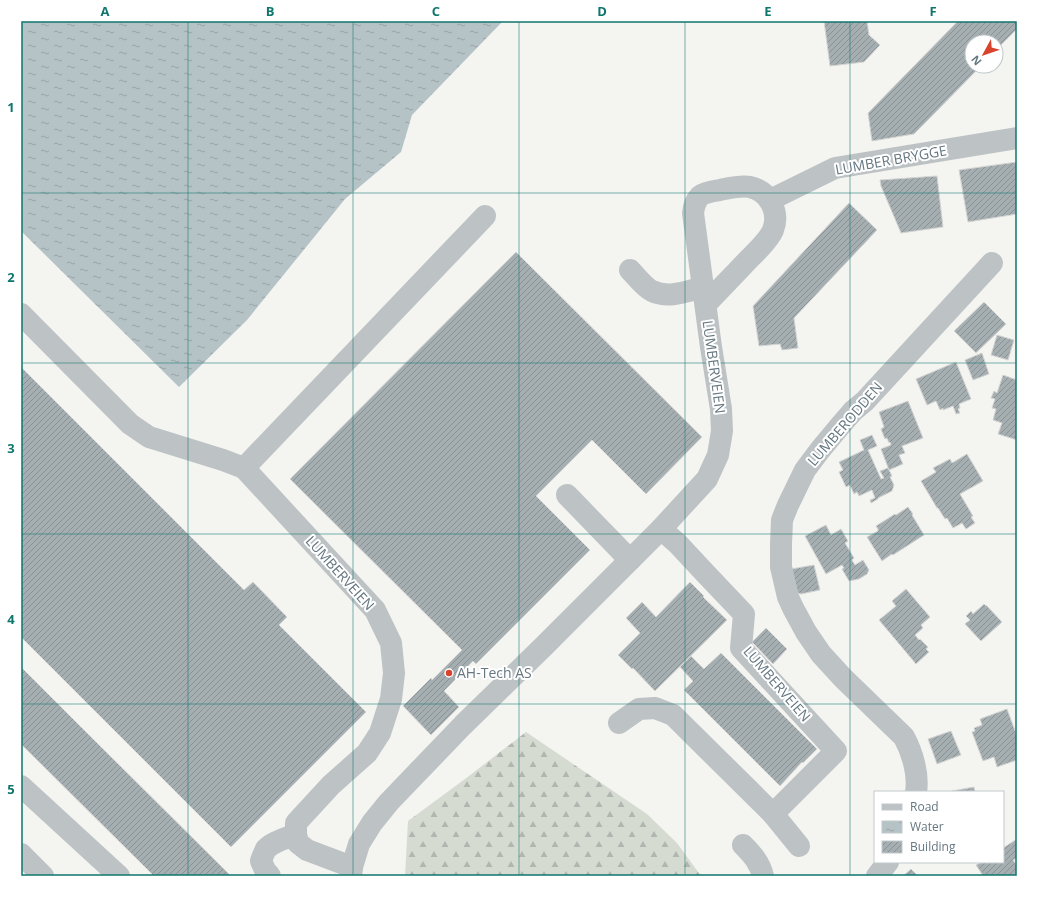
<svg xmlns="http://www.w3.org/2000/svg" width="1038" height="897" viewBox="0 0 1038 897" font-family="'Open Sans',sans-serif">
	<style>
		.forest { fill: url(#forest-firs) }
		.water { fill: url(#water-ripples) }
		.building { fill: url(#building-hatch); stroke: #d5d5d3 }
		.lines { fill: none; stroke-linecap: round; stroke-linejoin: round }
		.minor { stroke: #bdc2c4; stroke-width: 22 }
		.grid { fill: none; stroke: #0f766e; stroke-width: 1; stroke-opacity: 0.55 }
		.poi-dot { fill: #d9432c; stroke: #fff; stroke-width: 1.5 }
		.labels { text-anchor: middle; stroke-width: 4; stroke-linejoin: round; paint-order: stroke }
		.street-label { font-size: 14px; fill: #657780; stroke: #fff }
		.poi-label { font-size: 14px; fill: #657780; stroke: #fff; text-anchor: start }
		.neatline { fill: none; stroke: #0f766e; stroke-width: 1.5 }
		.grid-label { font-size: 13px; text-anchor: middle; font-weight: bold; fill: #0f766e }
	</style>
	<defs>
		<pattern id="forest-firs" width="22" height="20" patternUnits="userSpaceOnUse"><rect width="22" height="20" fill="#d6dbd2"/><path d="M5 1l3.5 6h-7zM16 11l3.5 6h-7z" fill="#b1b6b0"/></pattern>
		<pattern id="water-ripples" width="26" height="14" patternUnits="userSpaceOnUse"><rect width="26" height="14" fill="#b6c3c6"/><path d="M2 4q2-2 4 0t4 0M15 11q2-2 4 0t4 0" fill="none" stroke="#98a3a6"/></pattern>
		<pattern id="building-hatch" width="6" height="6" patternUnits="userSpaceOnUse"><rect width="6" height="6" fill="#a5aeb1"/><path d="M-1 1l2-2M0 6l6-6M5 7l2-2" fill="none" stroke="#8a9295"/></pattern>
	</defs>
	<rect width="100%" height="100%" fill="#f4f4f1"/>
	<path class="forest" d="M526,732L647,814L677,843L701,876H405L408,821L469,776Z"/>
	<path class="water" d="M21,21H503L412,115L401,152L345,199L247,320L179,387L21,231Z"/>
	<g class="building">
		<path d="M824,21H867L869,35L880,45L864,62L830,66Z"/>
		<path d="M958,21H1017V29L996,50V42H972V66H981L914,134L872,141L868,113Z"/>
		<path d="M1017,162V214L968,222L959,170Z"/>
		<path d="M937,176L943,227L901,233L881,186L880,180Z"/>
		<path d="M849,203L877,230L794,318L798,348L782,350L780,344L759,346L753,306Z"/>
		<path d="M516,252L702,437L646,494L592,440L536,496L590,550L476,664L473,661L444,691L459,707L431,735L403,706L431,678L432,680L462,650L290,479Z"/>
		<path d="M984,302L1006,324L976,353L954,331Z"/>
		<path d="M997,335L1014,340L1008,360L991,355Z"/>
		<path d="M982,353L989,374L973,380L965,360Z"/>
		<path d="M956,362L971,399L959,404L960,408L958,409L960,413L956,414L953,406L943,410V408L940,410L936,401L927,405L916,379Z"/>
		<path d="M21,367L244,590L253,582L287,617L279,625L366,712L231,847L21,637Z"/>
		<path d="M1003,375L1017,380V440L998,434L1002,423L993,420L996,409L992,408L995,399L991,398L994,391L997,393Z"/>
		<path d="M908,401L923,438L902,446L905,453L899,455L903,464L889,470L881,449L891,445L890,442L889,443L887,438L885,439L881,429L884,427L879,412Z"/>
		<path d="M872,435L877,446L868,450L881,479L884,478L880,471L888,468L892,476L890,477L894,485L892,491L878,498V499L871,503L870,500L875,498L872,490L859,496L857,492L854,494L850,485L846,487L839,472L843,470L839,462L864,450L860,440Z"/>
		<path d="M967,454L983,481L960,494L973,516L971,517L975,523L966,529L962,523L953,528L947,518L945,519L938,508H937L921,481L936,472L933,468L950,459L952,463Z"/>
		<path d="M908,507L913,514L912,515L924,535L893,555L892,554L882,561L867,537L878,531V529L876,526L895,514L896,515Z"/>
		<path d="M826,525L831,535L841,529L848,541L845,543L854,558L852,560L855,565L863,560L869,570L867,574L859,579L849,581L842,569L844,568L842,565L826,574L805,536Z"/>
		<path d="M814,565L820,590L801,594L796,592L791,569Z"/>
		<path d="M690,582L704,596L703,597L727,620L655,691L633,668L632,669L618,655L640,633L626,618L642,602L656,617Z"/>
		<path d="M906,589L930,617L921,625L923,628L915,635L919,640L920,639L928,647L926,649L929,652L916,664L879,620L896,606L892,601Z"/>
		<path d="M984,604L986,606V605L1002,622L981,641L965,624L970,620L966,616L971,611L973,614Z"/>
		<path d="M766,628L787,649L773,664L752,642Z"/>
		<path d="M721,653L817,749L803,763L802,762L780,786L684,690L693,681L680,667L691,656L704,669Z"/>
		<path d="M21,667L87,733L231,876H154L21,744Z"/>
		<path d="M1007,709L1017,736V760L997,767L994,757L983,761L972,732L975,731L974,728L982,725L980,719Z"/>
		<path d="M951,731L961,755L937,764L928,739Z"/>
		<path d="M974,787L975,792H952V791Z"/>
		<path d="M1017,839V858L1013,860L1017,866V874L1013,876H979L982,874L976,865L982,862H1003V848Z"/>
		<path d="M911,869L918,876H903Z"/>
	</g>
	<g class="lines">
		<g class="minor">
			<path d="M770,200L835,168L1017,138"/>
			<path d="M630,270C636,276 644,287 652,291C669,299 687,291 704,287"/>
			<path d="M21,314L130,424L149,437L223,460L244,468L485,216"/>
			<path d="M244,468L375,610L391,643L394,673L391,699L380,733L367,753L331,785L296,823V834L298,843L307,850L352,867"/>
			<path d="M567,495L630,560"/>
			<path d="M661,529L678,544L705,573L744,614L741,648L836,751L773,814"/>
			<path d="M619,723L639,709L655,708L673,715L773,814L799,846"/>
			<path d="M21,786L119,876"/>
			<path d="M916,792C919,774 912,752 904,737L843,678L821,654L806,632L793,608L788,597L781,567V544L782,520L788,505L805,470L820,450L840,426L853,411L865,401L992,263"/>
			<path d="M743,845C752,854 760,863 763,876"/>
			<path d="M21,854L43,876"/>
			<path d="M270,876L265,870L261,861C262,857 264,853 266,849C272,842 287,838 296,834"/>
			<path d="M351,876L352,867L359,844L372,823L389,802L463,725L543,647L661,529L707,479L718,455L722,431L721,409L711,347L693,213C694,206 695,201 700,196C705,192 714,191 720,190C730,188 741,185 750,187C769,191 780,212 773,230C769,240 756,252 748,260C734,275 720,289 706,304"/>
			<path d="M877,876L888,862"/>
		</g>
	</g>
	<path class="grid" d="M188,21V876M353,21V876M519,21V876M685,21V876M850,21V876M21,193H1017M21,363H1017M21,534H1017M21,704H1017"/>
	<circle class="poi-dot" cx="449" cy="673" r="4"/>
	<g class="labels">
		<g class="street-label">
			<text transform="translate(891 160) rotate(-10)" y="5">LUMBER BRYGGE</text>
			<text transform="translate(714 367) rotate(82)" y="5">LUMBERVEIEN</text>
			<text transform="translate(845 424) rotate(-49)" y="5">LUMBERODDEN</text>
			<text transform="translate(340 573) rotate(48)" y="5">LUMBERVEIEN</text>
			<text transform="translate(777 684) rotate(49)" y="5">LUMBERVEIEN</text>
		</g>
		<g class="poi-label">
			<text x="457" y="678">AH-Tech AS</text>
		</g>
	</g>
	<rect width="1038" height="897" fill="none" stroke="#ffffff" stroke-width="44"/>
	<rect x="874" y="791" width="130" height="72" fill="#ffffff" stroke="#c1c9cc"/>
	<rect x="882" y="804" width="20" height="6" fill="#bdc2c4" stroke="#c1c9cc"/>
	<text x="910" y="811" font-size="12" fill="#657780">Road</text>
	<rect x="882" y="821" width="20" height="12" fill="url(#water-ripples)" stroke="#c1c9cc"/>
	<text x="910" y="831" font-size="12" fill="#657780">Water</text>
	<rect x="882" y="841" width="20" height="12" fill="url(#building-hatch)" stroke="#c1c9cc"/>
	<text x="910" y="851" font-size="12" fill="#657780">Building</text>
	<g transform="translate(984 54) rotate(230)"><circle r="19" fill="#ffffff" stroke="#c1c9cc"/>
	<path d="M0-3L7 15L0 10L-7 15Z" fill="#d9432c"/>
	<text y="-6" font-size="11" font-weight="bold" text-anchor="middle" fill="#657780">N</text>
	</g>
	<rect x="22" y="22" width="994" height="853" class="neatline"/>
	<g class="grid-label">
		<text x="105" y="16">A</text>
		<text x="270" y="16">B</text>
		<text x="436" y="16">C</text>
		<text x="602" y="16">D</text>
		<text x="768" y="16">E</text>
		<text x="933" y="16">F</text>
		<text x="11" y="112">1</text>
		<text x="11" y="282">2</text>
		<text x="11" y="453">3</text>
		<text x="11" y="624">4</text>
		<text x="11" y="794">5</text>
	</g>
</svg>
